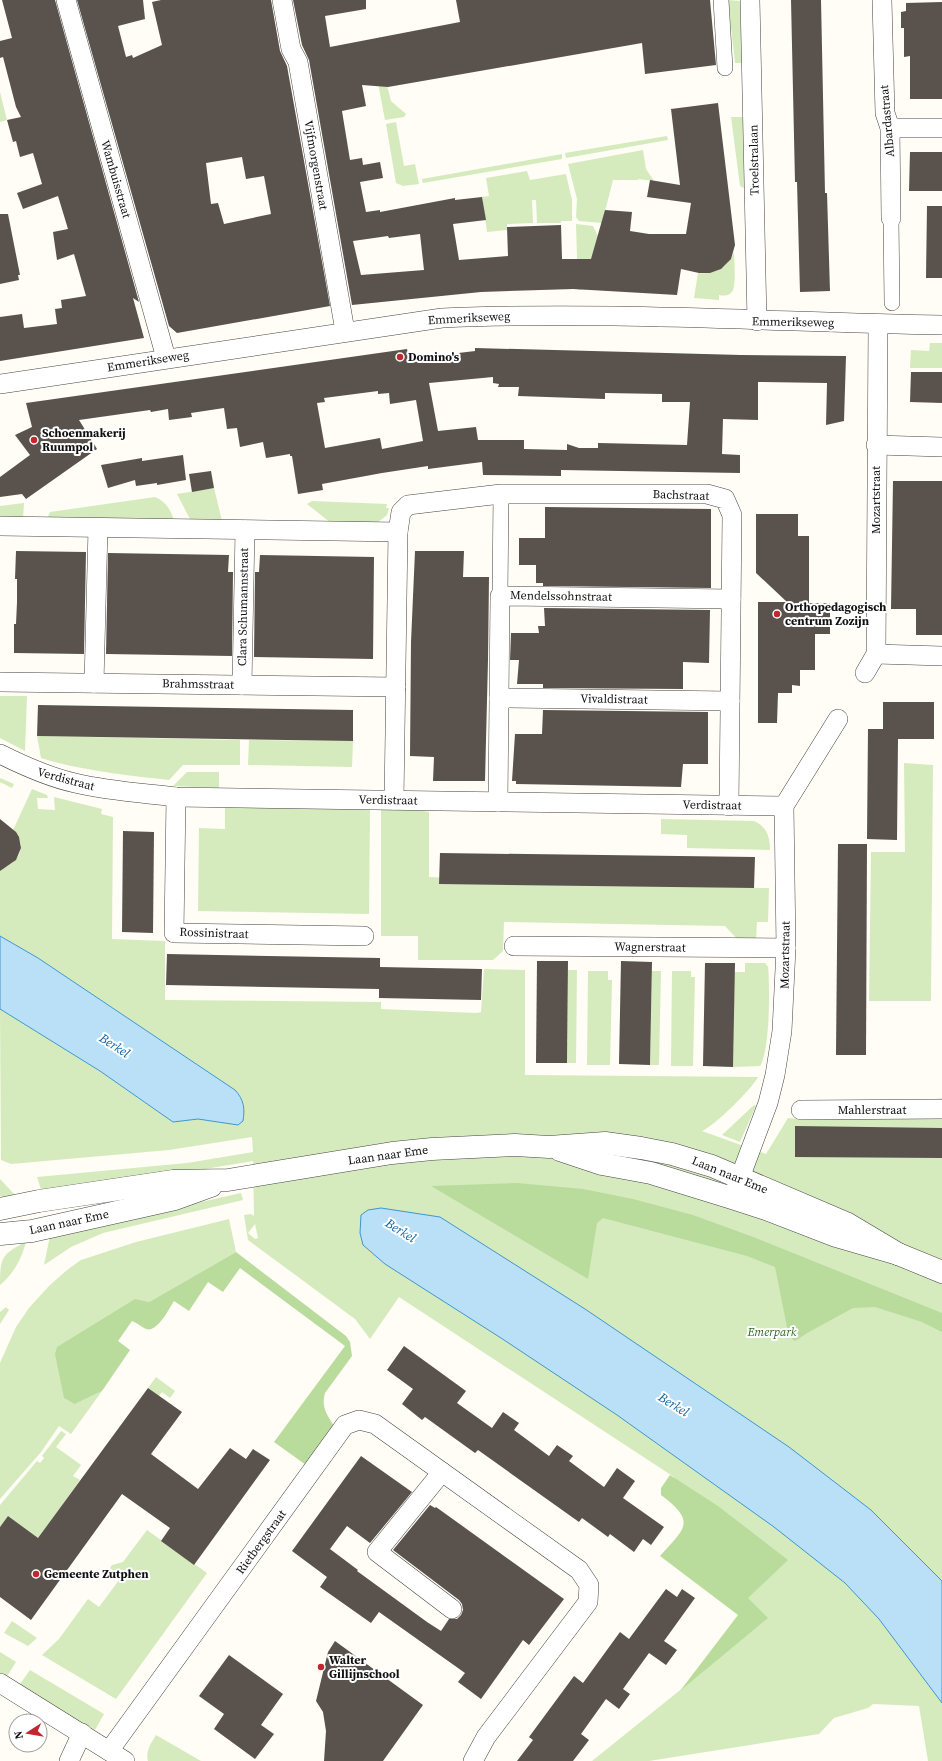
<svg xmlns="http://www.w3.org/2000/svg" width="942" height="1761" viewBox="0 0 942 1761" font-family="'Source Serif 4',serif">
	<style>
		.green { fill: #d5ebbd; fill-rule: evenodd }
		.forest { fill: #b9dc9c }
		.water { fill: #b9e0f7; stroke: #3f96cf }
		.building { fill: #5a524d; fill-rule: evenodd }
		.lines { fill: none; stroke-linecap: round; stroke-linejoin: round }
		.pedestrian-casing { stroke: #444; stroke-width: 16 }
		.minor-casing { stroke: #444; stroke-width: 20 }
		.tertiary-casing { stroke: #444; stroke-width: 23 }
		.pedestrian { stroke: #fff; stroke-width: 15 }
		.minor { stroke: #fff; stroke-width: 19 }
		.tertiary { stroke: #fff; stroke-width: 22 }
		.poi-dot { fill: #c4262e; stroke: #fff; stroke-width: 1.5 }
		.labels { text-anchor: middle; stroke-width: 4; stroke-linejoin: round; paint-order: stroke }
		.street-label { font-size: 12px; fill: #111; stroke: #fff }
		.poi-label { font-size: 12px; font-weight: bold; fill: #111; stroke: #fff; text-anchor: start }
		.park-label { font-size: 12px; font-style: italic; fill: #2f6b1f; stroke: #fff }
		.water-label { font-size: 13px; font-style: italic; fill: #1768a6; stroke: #fff }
	</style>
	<rect width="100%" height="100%" fill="#fffdf5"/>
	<g class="green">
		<path d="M728,0L740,1L742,63H735Z"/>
		<path d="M386,82L391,101L406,114L404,117L385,120L378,83Z"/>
		<path d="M0,92L7,120L0,122Z"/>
		<path d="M731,117H743L744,188L740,186Z"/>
		<path d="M396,122L404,166L415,164L419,184L403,186L396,183L386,124Z"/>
		<path d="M667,136L668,140L566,158L565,153Z"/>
		<path d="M643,150L646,169L654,181L638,179V180H613L602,223L579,221L576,217L577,199L568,164Z"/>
		<path d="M562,154V159L423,183L422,179Z"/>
		<path d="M527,171L530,180L566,174L572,200V221H561V223H537L536,200H532L533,223L507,224V230L487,232L482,197L489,196L486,178Z"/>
		<path d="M576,224L593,226L598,236L582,290H578Z"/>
		<path d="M734,252C734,261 737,288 731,293C728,296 723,296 719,295V300L694,298L698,273C715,275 727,268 734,252Z"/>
		<path d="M930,343H942V368H910L911,350L929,351Z"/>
		<path d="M214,488L222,521H191L177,494Z"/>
		<path d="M155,497C166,502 171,510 174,521L47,519L50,512Z"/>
		<path d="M312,501L387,504L386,508H389L387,515L377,523H331L307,504Z"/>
		<path d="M24,503L23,519L0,518V506Z"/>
		<path d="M0,696H27L25,751L0,738Z"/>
		<path d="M37,736L240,740V765H183L169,780C125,775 83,771 41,758Z"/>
		<path d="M249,740L353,741L352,767L248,765Z"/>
		<path d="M904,763L933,765L931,1001H869L871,852H905Z"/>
		<path d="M187,772H219V788L173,786Z"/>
		<path d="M0,778L14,784L12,788L0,782Z"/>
		<path d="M32,789L47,795L48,798H37L38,809L55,810L54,797L102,809L101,814L113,817L112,939L165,941V1000L381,1002V1009L477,1013L481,1012L484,969L525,970V1075L758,1077C752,1089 714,1126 702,1131L766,1154L788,1118L799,1119L942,1098V1761H928L919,1706L873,1704L868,1708L834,1718L819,1734L649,1761H592L705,1670L744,1613L690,1536L674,1477L399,1297L370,1339L355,1319L248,1240L244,1215L251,1214L254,1216L253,1161L43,1196L37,1177L187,1163L253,1152L252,1137L169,1150L11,1164L1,1160L0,1009L100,1071L173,1122L198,1119L238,1125C245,1110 247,1104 235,1090L38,958L0,936V868C20,865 28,844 13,830ZM255,1224L258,1238L255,1239L248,1233Z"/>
		<path d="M225,807L370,809L369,914L198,911L199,828L225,829Z"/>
		<path d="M381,809L418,810L429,812V877L651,886L769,888L768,922H757L756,940H738L725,926L504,922L503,951L493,960H418V936H381Z"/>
		<path d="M661,819L754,821C767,827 770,837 770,850L687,848V835L661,834Z"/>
		<path d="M745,963H765L768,967C770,985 770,1052 760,1066L733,1067L734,972H745Z"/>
		<path d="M568,970H577L576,1063H567Z"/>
		<path d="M588,971H608V980H612L610,1065H587Z"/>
		<path d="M652,971H661L659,1065H650Z"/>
		<path d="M672,971H691V977H695L693,1066H671Z"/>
		<path d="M754,1105L756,1106L740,1142L722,1135Z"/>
		<path d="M0,1179L15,1195L3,1197L0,1196Z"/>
		<path d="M241,1193L243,1200L103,1233L71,1247L44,1265L50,1236Z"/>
		<path d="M229,1219L236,1252L149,1302L135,1300L75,1404L102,1391L71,1434L59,1426L41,1452L0,1499V1363L16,1327L29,1308L49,1286L67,1270L81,1260L136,1242Z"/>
		<path d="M26,1242C21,1260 14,1273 0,1285C0,1259 1,1254 26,1242Z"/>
		<path d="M6,1307L9,1310L0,1324V1312Z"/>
		<path d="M156,1377L175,1391L170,1398L162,1392L159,1396L148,1388Z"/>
		<path d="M61,1431L66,1434L56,1447L81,1465L73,1476L80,1480L38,1539L8,1516L0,1527V1505L37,1461L40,1463L44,1458L42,1456Z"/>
		<path d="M147,1530L207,1573L116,1699L42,1655L59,1639L88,1599L99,1607L122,1576L110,1568L112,1565L123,1562Z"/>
		<path d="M12,1621L37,1638L28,1646L4,1633Z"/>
		<path d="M0,1652L16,1662L6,1678L0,1675Z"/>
		<path d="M30,1670L104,1714L95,1730L18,1687Z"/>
		<path d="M156,1735L201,1761H148C145,1752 151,1743 156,1735Z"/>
	</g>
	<g class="forest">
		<path d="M517,1183L583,1189L633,1199L693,1215L756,1238L942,1313V1332L922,1322L875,1307L853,1308L809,1332L795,1341L789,1337L775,1267L747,1256L603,1218L597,1223L588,1279L431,1186Z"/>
		<path d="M236,1252L346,1336L350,1342L352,1356L325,1393C321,1407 327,1415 334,1426L306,1465L274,1442L345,1346L240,1268L223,1292L208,1282L189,1311L174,1301C169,1309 157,1333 146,1329C142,1327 137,1323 132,1321L118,1341L130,1350L102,1391L75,1404L64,1398L55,1354L57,1347L135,1299L149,1302Z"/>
		<path d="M670,1475L718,1506L788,1560L748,1598L768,1618L680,1691L738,1615L660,1556C685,1528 697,1522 661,1495V1488Z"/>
	</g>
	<g class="water">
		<path d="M0,936L38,958L235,1090C244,1100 245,1108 243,1121L238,1125L198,1119L173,1122L100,1071L0,1009Z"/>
		<path d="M381,1208L440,1217L585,1309L789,1447L871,1510L942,1581V1703L879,1619L845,1583L774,1527L617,1415L501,1338L385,1264L363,1245L360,1233L361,1215L368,1210Z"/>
	</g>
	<g class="building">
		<path d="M2,0H55L139,302L133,298L144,338L0,361V317L22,314L24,328L57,324L55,309L62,308L61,300L86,296L74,254L57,260L53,232L68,229L58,196L23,209L17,193L42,184L33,153L20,157L16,141L13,142L7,120L21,117L16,107L3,57L0,58V41L12,38Z"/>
		<path d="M77,0H143L145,19L118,26L126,57L132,55L133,58L162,45L152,2L161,0H271L280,51L287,66L330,306L177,333L169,326ZM242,157L246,179L264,176L271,214L224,224L218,203L211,204L206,163Z"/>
		<path d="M293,0H366V9L325,16L330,47L460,22L456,0H710L716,65L645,74L642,43L388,87L362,85L366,106L342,111L350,160L362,158L363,165L380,162L383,178L360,182L366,212L380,210V212L455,198V200L482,197L486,220L453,224L459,260L508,256L507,227L561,225L562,259H591L605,210L632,212L630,231L649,234H686L691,203L647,197L650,180L680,185L671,109L718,103L735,245L731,259L721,269L710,273H699L681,269L677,295L573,289L481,292L352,305L309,60L302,45ZM420,234L424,270L361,275L353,241L388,236L389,238Z"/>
		<path d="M791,0H821L825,193H827L830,291L800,292L797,182H795Z"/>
		<path d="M942,2V99H910V56L904,57V28H901V12L906,11V3Z"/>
		<path d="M910,152H942V191H909Z"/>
		<path d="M927,206H942V278H926Z"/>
		<path d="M0,214H8L20,275H18L19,280L0,284Z"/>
		<path d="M475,348L741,355L846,356L844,421L826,425L827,383L758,382V420L723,419L722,454L740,455V473L561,470V476L483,475L482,462L428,469V466L382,473L322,484L323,490L298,494L292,456H290V454L266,458L263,442L240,447L237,428L227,429L224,408L191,413L192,417L169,420L168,409L151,412L150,410L79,420L97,449L26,499L22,494L0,497V477L30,455L15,435L32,427L26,403L407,349L409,359L475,351ZM493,377V383L499,384L498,387H519L518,396L605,399V393L662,394V402H690L687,445L598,443V448H579L567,444V450L524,449V440H478L476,427L438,431L429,383ZM378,391V394L389,393L390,404L416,400L423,441L382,449L380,438L325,448L317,403L325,402L324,398Z"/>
		<path d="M911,372H942V403L910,402Z"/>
		<path d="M183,455L186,480L157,485V483L136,486L135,480L108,488L101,465L142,458V461Z"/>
		<path d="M211,471L214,488L192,492L189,474Z"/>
		<path d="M893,481H942V635H916V609H891Z"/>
		<path d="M545,507L711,509V588L543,586V583H536V565H519V538H545Z"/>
		<path d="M756,514H798V536H809V603H830V634H815V670H800V686L792,685V693H778L777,723H758V602H787L756,573Z"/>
		<path d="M16,551L86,552L84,654L14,653V624H16L17,602V579H15Z"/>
		<path d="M415,551H464L463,577H489L488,660L485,781H433L434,757L410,756L411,642Z"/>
		<path d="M108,553L229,555L228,572H233L232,656L106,654Z"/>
		<path d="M260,555L374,557L373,659L254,657L255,572H259Z"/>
		<path d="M544,608L710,610L709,663L683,662V689L543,688V684H517L519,660H510L511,633H539L538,626H545Z"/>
		<path d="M883,702H934V739H898L897,840L867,839L868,729H883Z"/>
		<path d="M38,705L353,710V741L37,736Z"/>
		<path d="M543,710L708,712V764H683L681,787L516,784V781H512L515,734H542Z"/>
		<path d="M0,819L16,832L19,837L21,848L16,860L0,871Z"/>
		<path d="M123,831L154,832L153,933L122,932Z"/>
		<path d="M838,844H867L866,1055H836Z"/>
		<path d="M440,853L755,857L754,888L439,884Z"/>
		<path d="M167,954L380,958V967L482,969L481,1000L379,998V989L166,985Z"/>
		<path d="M537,961H568L567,1063H536Z"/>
		<path d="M621,961L652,962L650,1065L619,1064Z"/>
		<path d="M705,963H735L733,1067L703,1066Z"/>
		<path d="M795,1126L942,1128V1158L795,1157Z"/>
		<path d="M404,1346L466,1391L457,1403L492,1428L503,1412L519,1423L514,1430L549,1456L557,1445L573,1456L569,1461L604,1487L617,1468L635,1481L623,1498L664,1527L651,1545L643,1539L634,1552L610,1534L608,1537L582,1518L579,1522L478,1450L475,1453L425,1417L422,1420L402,1404L413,1389L387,1370Z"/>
		<path d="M148,1388L182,1412L151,1454L198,1489L230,1448L246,1459L253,1449L270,1460L194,1565L161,1541L170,1528L122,1494L31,1620L0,1597V1527L8,1516L38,1538Z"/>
		<path d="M361,1456L412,1492L370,1543L347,1526L330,1549L358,1570L357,1571L427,1622L441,1631L449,1619H457L461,1615L463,1610L462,1604L459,1600L393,1550L430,1505L435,1508L436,1507L564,1599L529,1645L523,1640L481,1699L458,1682L465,1673L379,1612L371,1623L320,1587L327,1577L292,1551Z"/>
		<path d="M666,1589L677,1597L682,1589L695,1598L664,1641L677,1650L666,1665L649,1653L623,1689L630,1694L619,1709L606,1699L581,1734L589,1740L573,1761H517L533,1740L529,1737L574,1676L583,1683L620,1632L629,1639Z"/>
		<path d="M335,1641L423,1705L383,1761H324L326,1731L323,1712L316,1701L328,1652Z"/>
		<path d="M229,1655L283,1694L261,1725L274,1734L255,1759L214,1729L224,1714L199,1696Z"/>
	</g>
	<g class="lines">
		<g class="pedestrian-casing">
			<g id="pedestrian">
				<path d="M721,0L725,68"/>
				<path d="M891,218L892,303"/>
				<path d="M500,596L501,494"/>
			</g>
		</g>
		<g class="minor-casing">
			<g id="minor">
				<path d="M66,0L166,358"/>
				<path d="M282,0L291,49L298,62L345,331"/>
				<path d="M750,0L757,321"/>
				<path d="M882,0L885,113L890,128L891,218"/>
				<path d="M890,128H942"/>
				<path d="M0,384L442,318C608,311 775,322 942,325"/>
				<path d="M876,445L942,447"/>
				<path d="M0,526L398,532"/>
				<path d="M876,654L942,656"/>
				<path d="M865,673L876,654L878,324"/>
				<path d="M0,682L396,687"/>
				<path d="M94,683L98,528"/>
				<path d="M242,685L245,530"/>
				<path d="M499,698L730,701"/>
				<path d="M0,754C24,766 48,777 75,783C108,791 142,793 176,797L784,806"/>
				<path d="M176,797L174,933L364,936"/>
				<path d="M394,800L398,532L401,512L408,505L501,494H707L725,499L732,515L729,806"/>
				<path d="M498,802L500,596L731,599"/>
				<path d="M514,946L786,948"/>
				<path d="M801,1110L942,1109"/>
				<path d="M735,1191L768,1103L775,1075L782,1031L786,948L784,806L838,719"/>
				<path d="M442,1472L377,1552L452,1609"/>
				<path d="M0,1683L125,1761"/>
				<path d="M109,1751L345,1425L359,1420L375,1424L579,1570L589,1585L588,1602L486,1737L473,1761"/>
				<path d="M69,1761L82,1733"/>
			</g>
		</g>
		<g class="tertiary-casing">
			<g id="tertiary">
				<path d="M560,1150L602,1164L651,1173L732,1198L766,1209L836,1236L898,1254L942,1272"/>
				<path d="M0,1209L39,1201L173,1181L228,1180L392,1153L432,1149L515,1145L549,1147L605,1143L641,1148L672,1154L712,1166L846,1223L898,1254"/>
				<path d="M1,1234L32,1231L175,1199L211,1186"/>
			</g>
		</g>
		<use href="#pedestrian" class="pedestrian"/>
		<use href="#minor" class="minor"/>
		<use href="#tertiary" class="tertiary"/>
	</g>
	<g class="poi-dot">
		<circle cx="400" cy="357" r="4"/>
		<circle cx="34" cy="440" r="4"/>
		<circle cx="777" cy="614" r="4"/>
		<circle cx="36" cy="1574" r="4"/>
		<circle cx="321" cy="1667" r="4"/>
	</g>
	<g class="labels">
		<g class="street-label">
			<text transform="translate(887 121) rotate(-95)" y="4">Albardastraat</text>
			<text transform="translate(754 160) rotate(-91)" y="4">Troelstralaan</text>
			<text transform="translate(316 165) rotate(80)" y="4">Vijfmorgenstraat</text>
			<text transform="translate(116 179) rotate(74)" y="4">Wambuisstraat</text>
			<text transform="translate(469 318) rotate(-3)" y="4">Emmerikseweg</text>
			<text transform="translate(793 322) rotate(1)" y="4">Emmerikseweg</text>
			<text transform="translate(148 361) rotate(-9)" y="4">Emmerikseweg</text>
			<text transform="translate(681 495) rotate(2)" y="4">Bachstraat</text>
			<text transform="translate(876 500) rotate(-90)" y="4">Mozartstraat</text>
			<text transform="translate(561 596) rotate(1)" y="4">Mendelssohnstraat</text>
			<text transform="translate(243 607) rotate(-89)" y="4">Clara Schumannstraat</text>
			<text transform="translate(198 684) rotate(1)" y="4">Brahmsstraat</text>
			<text transform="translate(614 699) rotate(1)" y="4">Vivaldistraat</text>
			<text transform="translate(66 779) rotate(15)" y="4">Verdistraat</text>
			<text transform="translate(388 800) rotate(1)" y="4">Verdistraat</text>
			<text transform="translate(712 805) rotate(1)" y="4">Verdistraat</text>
			<text transform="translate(214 933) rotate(2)" y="4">Rossinistraat</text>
			<text transform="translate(650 947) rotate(1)" y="4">Wagnerstraat</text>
			<text transform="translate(785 955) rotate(-89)" y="4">Mozartstraat</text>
			<text x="872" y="1114">Mahlerstraat</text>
			<text transform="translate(388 1155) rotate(-8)" y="4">Laan naar Eme</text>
			<text transform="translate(730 1175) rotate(22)" y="4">Laan naar Eme</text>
			<text transform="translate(69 1222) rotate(-12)" y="4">Laan naar Eme</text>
			<text transform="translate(261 1542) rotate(-54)" y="4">Rietbergstraat</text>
		</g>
		<g class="poi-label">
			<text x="408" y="361">Domino's</text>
			<text x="42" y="437">Schoenmakerij<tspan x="42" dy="14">Ruumpol</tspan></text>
			<text x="785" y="611">Orthopedagogisch<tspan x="785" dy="14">centrum Zozijn</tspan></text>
			<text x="44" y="1578">Gemeente Zutphen</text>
			<text x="329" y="1664">Walter<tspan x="329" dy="14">Gillijnschool</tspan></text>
		</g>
		<g class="park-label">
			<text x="772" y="1336">Emerpark</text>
		</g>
		<g class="water-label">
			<text transform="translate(115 1045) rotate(33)" y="5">Berkel</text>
			<text transform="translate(401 1230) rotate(32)" y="5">Berkel</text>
			<text transform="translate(674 1404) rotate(32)" y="5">Berkel</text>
		</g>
	</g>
	<g transform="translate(28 1733) rotate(258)"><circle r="19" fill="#ffffff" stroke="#a0a0a0"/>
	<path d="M0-3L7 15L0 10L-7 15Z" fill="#c4262e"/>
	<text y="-6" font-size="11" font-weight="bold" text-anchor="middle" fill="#111111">N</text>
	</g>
</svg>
